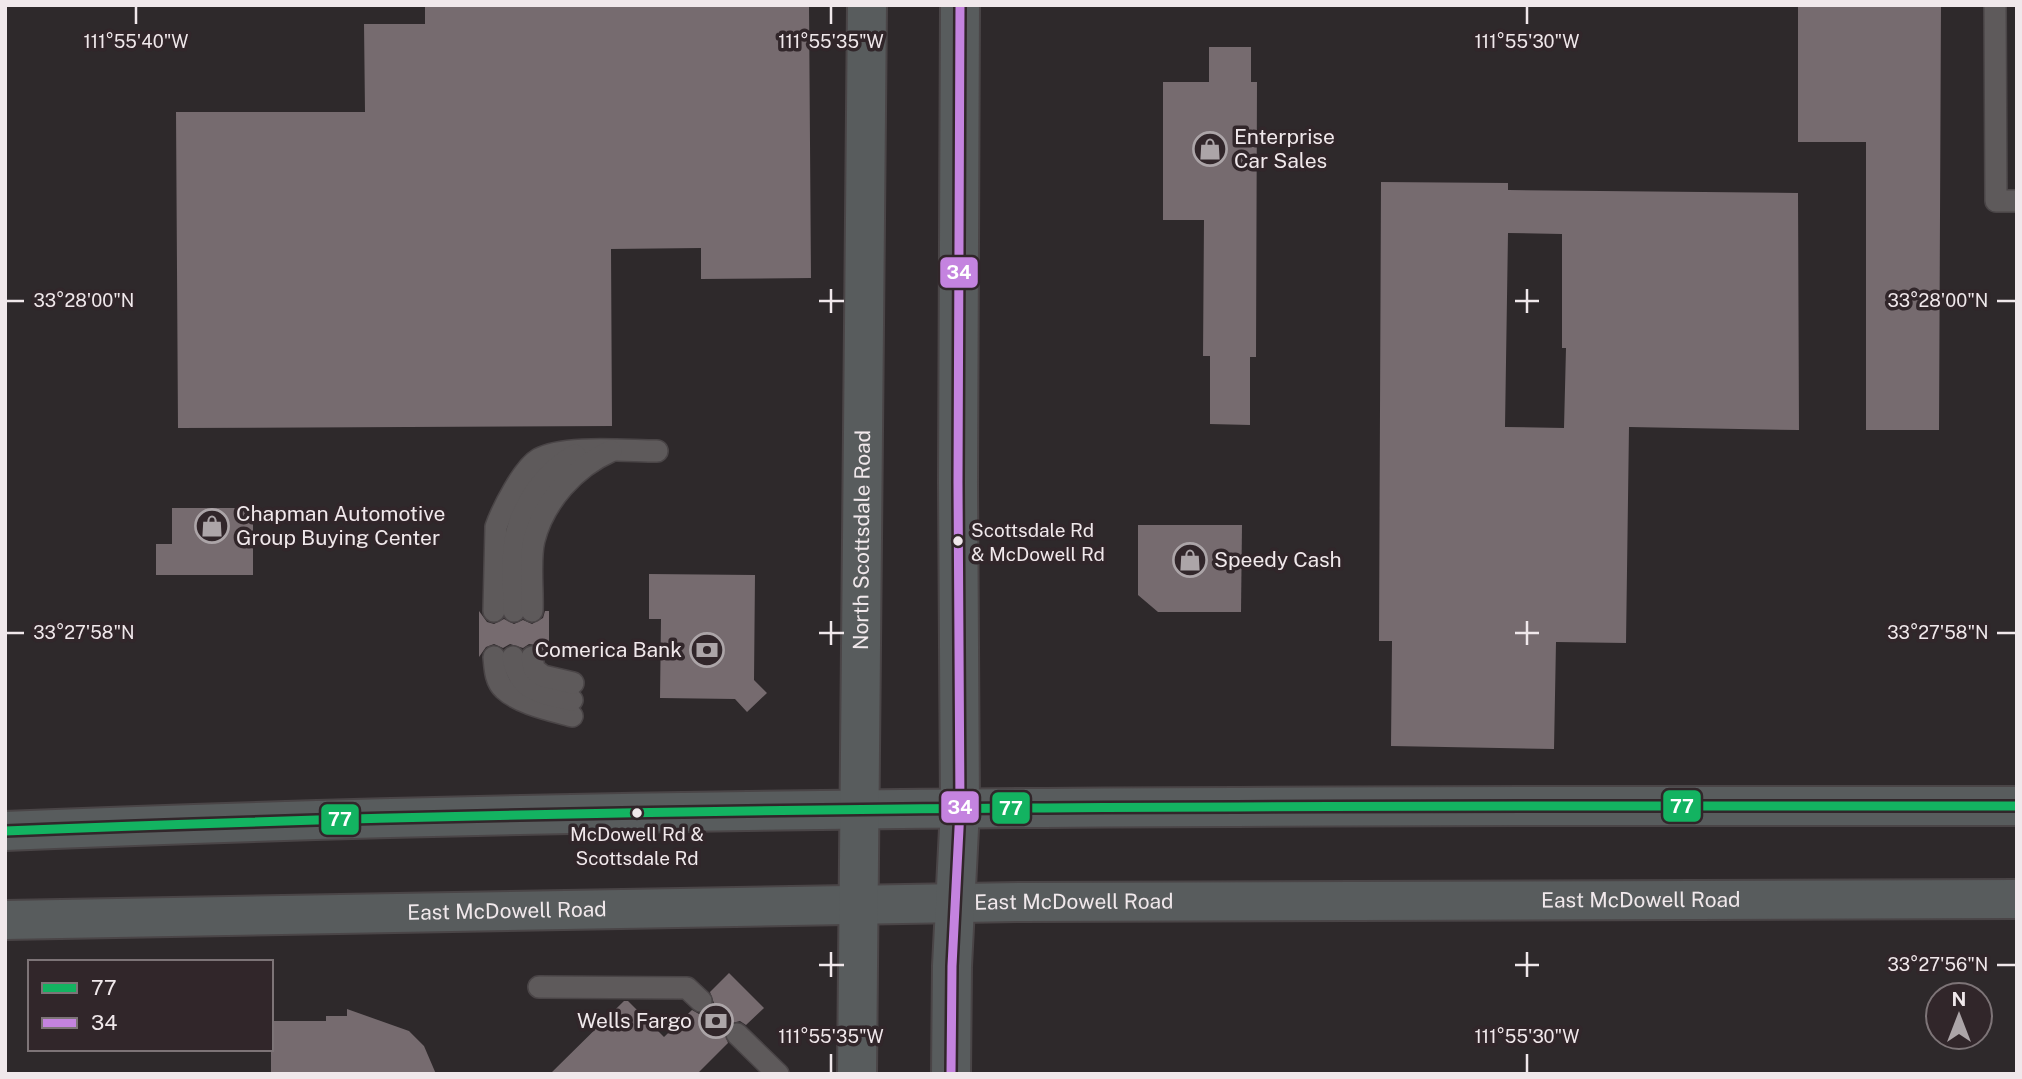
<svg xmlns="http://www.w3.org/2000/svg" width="2022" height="1079" viewBox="0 0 2022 1079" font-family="'Public Sans',sans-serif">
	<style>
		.building { fill: #766b6f; fill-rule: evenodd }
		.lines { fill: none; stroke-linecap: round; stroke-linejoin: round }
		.lane-casing { stroke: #4a4547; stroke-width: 24 }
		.primary-casing { stroke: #4a4547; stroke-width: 42 }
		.lane { stroke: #5e5a5b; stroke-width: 21 }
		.primary { stroke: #585c5d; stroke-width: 38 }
		.bus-1-casing { stroke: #31262a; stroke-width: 14 }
		.bus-2-casing { stroke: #31262a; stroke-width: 14 }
		.bus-1 { stroke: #13b361; stroke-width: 9 }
		.bus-2 { stroke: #c483df; stroke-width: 9 }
		.ticks { fill: none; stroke: #f0e8eb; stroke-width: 2.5 }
		.bus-dot { fill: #f0e8eb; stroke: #31262a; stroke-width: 2.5 }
		.labels { text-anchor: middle; stroke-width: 7; stroke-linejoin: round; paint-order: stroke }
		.bus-label { font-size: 19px; fill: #f0e8eb; stroke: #31262a; text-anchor: start }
		.poi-label { font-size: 21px; fill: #f0e8eb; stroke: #31262a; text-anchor: start }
		.street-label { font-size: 21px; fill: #f0e8eb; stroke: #31262a }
		.ticks-label { font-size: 18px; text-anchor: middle; fill: #f0e8eb; stroke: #31262a; stroke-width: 7; stroke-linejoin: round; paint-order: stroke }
		.line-badge { stroke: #31262a; stroke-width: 2.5 }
		.badge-label { font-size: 19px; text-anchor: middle; font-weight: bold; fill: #fff }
	</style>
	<rect width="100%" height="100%" fill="#2e292b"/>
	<g class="building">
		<path d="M425,5H809L811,278L701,279V248L611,249L612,426L178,428L176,112H365L364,24H425Z"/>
		<path d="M1798,5H1941L1939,430H1866V142H1798Z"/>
		<path d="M1209,47H1251V82H1257L1256,357H1250V425L1210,424V356H1203L1204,220H1163V82H1209Z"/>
		<path d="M1381,182L1508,183V190L1798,193L1799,430L1629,427L1626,643L1556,642L1554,749L1391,746L1392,641H1379ZM1508,233L1562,234V348H1566L1564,428L1505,427Z"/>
		<path d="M172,508H253V575H156V544H172Z"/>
		<path d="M1138,525H1242L1241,612H1158L1138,595Z"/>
		<path d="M649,574L755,575L754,680L767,693L747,712L735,699L660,698L661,619H649Z"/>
		<path d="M479,611L487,622L494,624L504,619L514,624L523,620L532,624L543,618L545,611H549V657H545L542,649L536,645L529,644L523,648L510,644L503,648L494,644L486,647L479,657Z"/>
		<path d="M729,973L764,1008L746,1025L740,1021L728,1024L724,1031L728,1043L697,1074H550L624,1001H628L664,1037L692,1010L699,1014L710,1010L714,1003L710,992Z"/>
		<path d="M347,1009L409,1031L424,1046L436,1074H271V1021H326V1016H347Z"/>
	</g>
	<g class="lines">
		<g class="lane-casing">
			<g id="lane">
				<path d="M1995,5L1996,201H2017"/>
				<path d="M494,611L496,527C502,510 523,468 539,459C564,445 627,451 657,451"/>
				<path d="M514,611C514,589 511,563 515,541C521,505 545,472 575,455"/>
				<path d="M532,611C533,590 529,559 534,540C544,501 575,467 611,451"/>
				<path d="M494,657C495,667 495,681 504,689C520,704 551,710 572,716"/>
				<path d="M513,657C519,693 541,692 572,700"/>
				<path d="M532,657L534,669L543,676L573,683"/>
				<path d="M539,987L687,988L701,1001"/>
				<path d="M737,1034L778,1074"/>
			</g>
		</g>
		<g class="primary-casing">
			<g id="primary">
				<path d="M5,831C675,803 1346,806 2017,806"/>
				<path id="s1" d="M5,920L1020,902L2017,899"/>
				<path id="s2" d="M857,1074L867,5"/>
				<path d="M951,1074L952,966L960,809L958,483L960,5"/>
			</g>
		</g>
		<use href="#lane" class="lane"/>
		<use href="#primary" class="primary"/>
		<g class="bus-1-casing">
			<path id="bus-1" d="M5,831C675,803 1346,806 2017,806"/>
		</g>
		<g class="bus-2-casing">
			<path id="bus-2" d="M951,1074L952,966L960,809L958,483L960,5"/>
		</g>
		<use href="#bus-1" class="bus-1"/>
		<use href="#bus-2" class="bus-2"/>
	</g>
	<path class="ticks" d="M136,7V24M831,7V24M1527,7V24M831,289V313M1527,289V313M7,301H24M819,301H844M1515,301H1539M1997,301H2015M831,621V645M1527,621V645M7,633H24M819,633H844M1515,633H1539M1997,633H2015M831,952V977M1527,952V977M819,965H844M1515,965H1539M1997,965H2015M831,1054V1072M1527,1054V1072"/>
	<defs>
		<g id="shop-ring" transform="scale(1.75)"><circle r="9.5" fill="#31262a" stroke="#aca5a8" stroke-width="1.5"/><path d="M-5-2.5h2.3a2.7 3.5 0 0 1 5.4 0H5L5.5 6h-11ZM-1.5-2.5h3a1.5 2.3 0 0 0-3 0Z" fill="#aca5a8"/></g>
		<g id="bank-ring" transform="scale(1.75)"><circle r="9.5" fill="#31262a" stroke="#aca5a8" stroke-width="1.5"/><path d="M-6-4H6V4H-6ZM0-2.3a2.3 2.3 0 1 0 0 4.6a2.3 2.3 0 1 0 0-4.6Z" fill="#aca5a8"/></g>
	</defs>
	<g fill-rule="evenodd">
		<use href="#shop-ring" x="1210" y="149"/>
		<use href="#shop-ring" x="212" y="526"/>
		<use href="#shop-ring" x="1190" y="560"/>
		<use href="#bank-ring" x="707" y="650"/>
		<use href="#bank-ring" x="716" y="1021"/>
	</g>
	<g class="bus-dot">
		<circle cx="958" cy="541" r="6"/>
		<circle cx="637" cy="813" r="6"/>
	</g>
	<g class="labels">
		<g class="bus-label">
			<text x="971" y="537">Scottsdale Rd<tspan x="971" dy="24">&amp; McDowell Rd</tspan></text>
			<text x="637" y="841" text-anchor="middle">McDowell Rd &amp;<tspan x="637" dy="24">Scottsdale Rd</tspan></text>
		</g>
		<g class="poi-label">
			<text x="1234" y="144">Enterprise<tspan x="1234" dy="24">Car Sales</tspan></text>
			<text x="236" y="521">Chapman Automotive<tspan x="236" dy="24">Group Buying Center</tspan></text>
			<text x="1214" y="567">Speedy Cash</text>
			<text x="682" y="657" text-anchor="end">Comerica Bank</text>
			<text x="692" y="1028" text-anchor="end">Wells Fargo</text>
		</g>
		<g class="street-label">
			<text dy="7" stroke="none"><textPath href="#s2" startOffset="534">North Scottsdale Road</textPath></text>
			<text dy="7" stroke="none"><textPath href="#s1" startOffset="1636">East McDowell Road</textPath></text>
			<text dy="7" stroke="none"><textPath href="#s1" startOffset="1069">East McDowell Road</textPath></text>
			<text dy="7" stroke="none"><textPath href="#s1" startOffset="502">East McDowell Road</textPath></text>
		</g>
	</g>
	<g class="ticks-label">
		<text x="136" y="48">111°55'40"W</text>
		<text x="831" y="48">111°55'35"W</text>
		<text x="1527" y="48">111°55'30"W</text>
		<text x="84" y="307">33°28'00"N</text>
		<text x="1938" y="307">33°28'00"N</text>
		<text x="84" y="639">33°27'58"N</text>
		<text x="1938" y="639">33°27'58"N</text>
		<text x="1938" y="971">33°27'56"N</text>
		<text x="831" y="1043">111°55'35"W</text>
		<text x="1527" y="1043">111°55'30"W</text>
	</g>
	<g class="line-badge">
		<rect x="939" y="256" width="40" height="33" rx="7" fill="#c483df"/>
		<rect x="1662" y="789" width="40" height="34" rx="7" fill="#13b361"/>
		<rect x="940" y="790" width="40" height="34" rx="7" fill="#c483df"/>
		<rect x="991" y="791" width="40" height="34" rx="7" fill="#13b361"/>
		<rect x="320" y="803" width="40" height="33" rx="7" fill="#13b361"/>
	</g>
	<g class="badge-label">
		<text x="959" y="279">34</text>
		<text x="1682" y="813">77</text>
		<text x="960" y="814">34</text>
		<text x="1011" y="815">77</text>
		<text x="340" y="826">77</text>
	</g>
	<rect width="2022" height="1079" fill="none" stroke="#f0e8eb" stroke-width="14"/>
	<rect x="28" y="960" width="245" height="91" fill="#31262a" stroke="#7d7477" stroke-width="2"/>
	<rect x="42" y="983" width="35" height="10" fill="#13b361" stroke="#7d7477" stroke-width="2"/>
	<text x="91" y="995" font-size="21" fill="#f0e8eb">77</text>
	<rect x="42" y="1018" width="35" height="10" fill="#c483df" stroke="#7d7477" stroke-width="2"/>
	<text x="91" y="1030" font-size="21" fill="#f0e8eb">34</text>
	<g transform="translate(1959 1016)"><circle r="33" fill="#31262a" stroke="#7d7477" stroke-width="2"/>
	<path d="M0-5L12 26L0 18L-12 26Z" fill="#aca5a8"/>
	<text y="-10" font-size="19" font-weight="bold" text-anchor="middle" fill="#f0e8eb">N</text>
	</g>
</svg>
